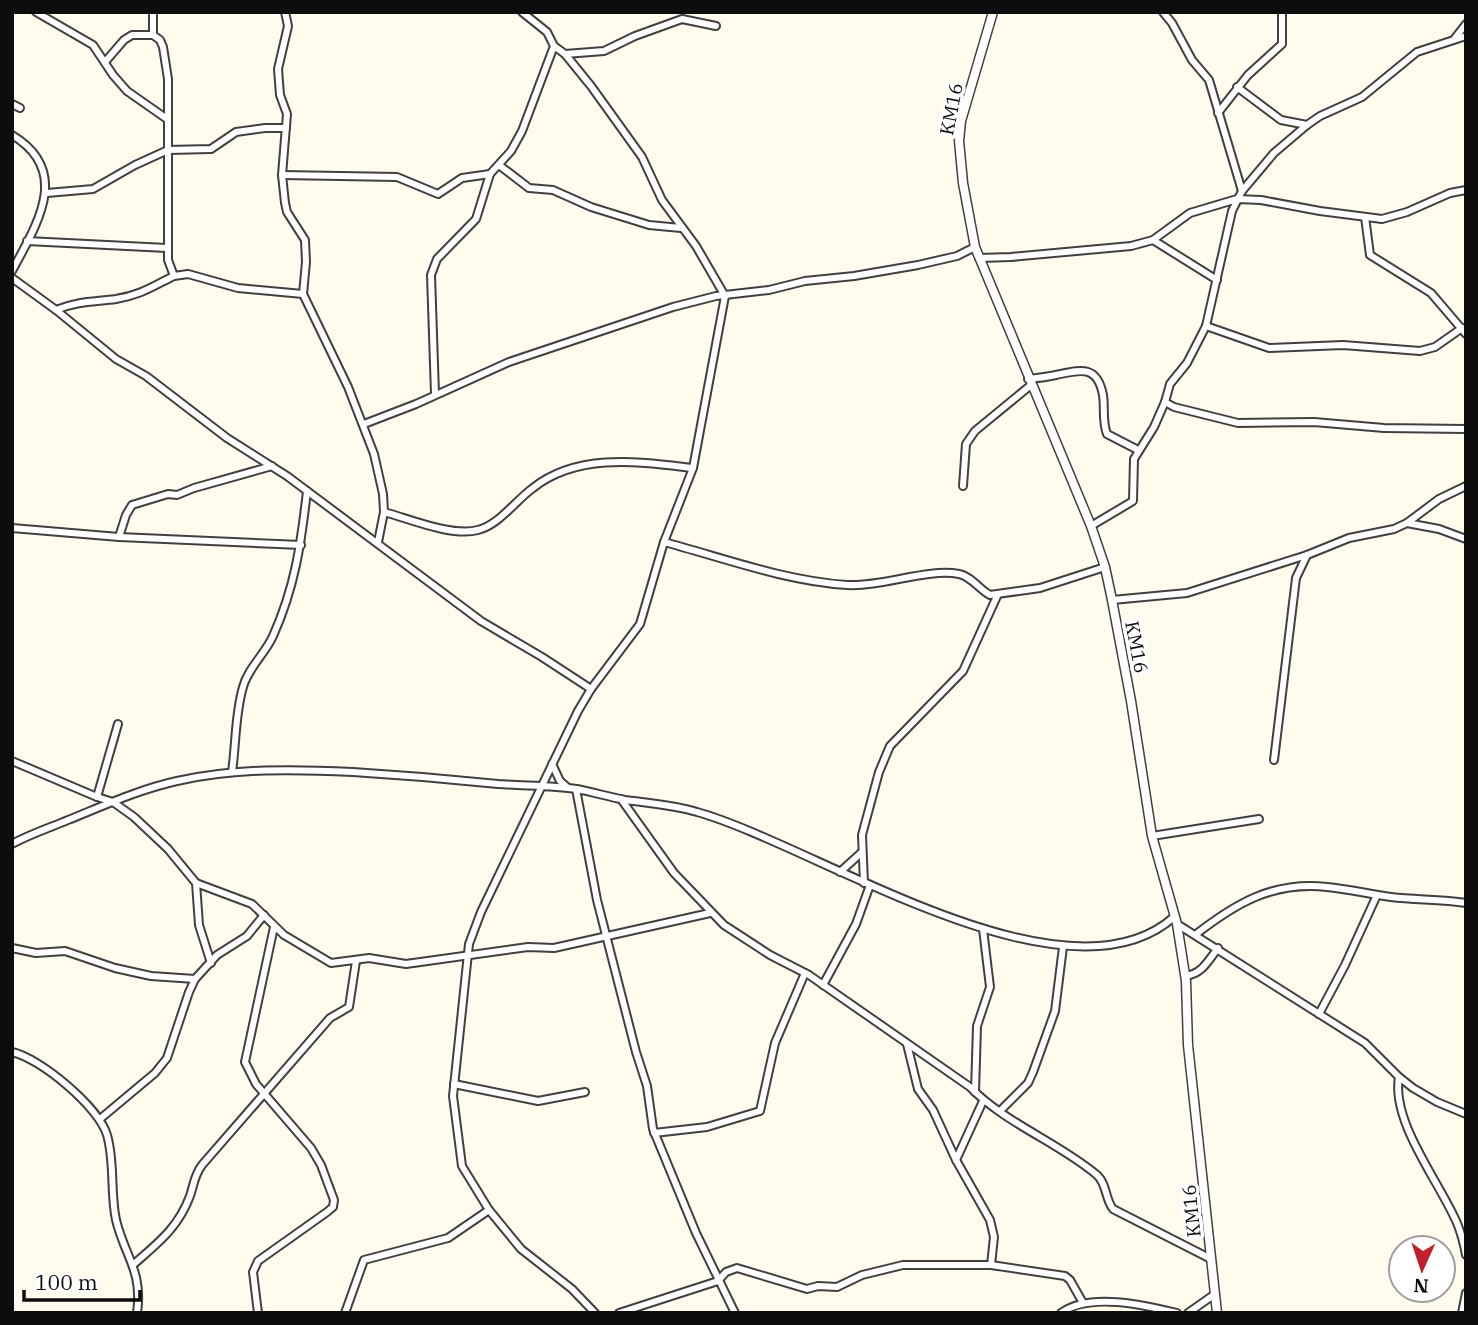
<svg xmlns="http://www.w3.org/2000/svg" width="1478" height="1325" viewBox="0 0 1478 1325" font-family="'IBM Plex Serif',serif">
	<style>
		.lines { fill: none; stroke-linecap: round; stroke-linejoin: round }
		.minor-casing { stroke: #404040; stroke-width: 10 }
		.tertiary-casing { stroke: #404040; stroke-width: 11 }
		.minor { stroke: #fff; stroke-width: 6 }
		.tertiary { stroke: #fff; stroke-width: 8 }
		.labels { text-anchor: middle; stroke-width: 7; stroke-linejoin: round; paint-order: stroke }
		.street-label { font-size: 19px; fill: #0d0d0d; stroke: #fff }
	</style>
	<rect width="100%" height="100%" fill="#fffbed"/>
	<g class="lines">
		<g class="minor-casing">
			<g id="minor">
				<path d="M36,12L93,45L113,75L127,91L167,119"/>
				<path d="M285,12L288,26L278,69L280,95L287,114L282,175L285,203L287,212L305,240L306,262L303,294L348,387L374,454L383,494L384,512L378,542"/>
				<path d="M1163,12L1172,23L1192,60L1209,80L1242,191"/>
				<path d="M153,35V12"/>
				<path d="M1455,38L1466,24"/>
				<path d="M554,46L565,54L591,86L642,157L662,200L696,246L725,296L693,468L664,542L640,624L591,689L578,711L481,912L469,944L453,1096L462,1166L489,1210L521,1249L572,1289L595,1313"/>
				<path d="M565,54L604,51L635,36L682,19L716,26"/>
				<path d="M1237,87L1281,120L1307,125"/>
				<path d="M12,104L20,108"/>
				<path d="M1218,113L1248,75L1282,44V12"/>
				<path d="M12,135C72,171 37,224 12,271"/>
				<path d="M499,165L529,188L553,190L591,207L649,225L681,228"/>
				<path d="M282,175L397,177L438,194L462,178L490,174"/>
				<path d="M47,193L93,189L135,165L168,150L211,149L236,132L265,128H286"/>
				<path d="M1365,217L1370,255L1431,293L1466,334"/>
				<path d="M1153,240L1217,280"/>
				<path d="M27,241L167,248"/>
				<path d="M979,258L1011,257L1131,246L1153,240L1190,213L1237,199L1261,200L1320,211L1382,219L1407,212L1450,193L1466,190"/>
				<path d="M174,276L188,274L238,288L303,294"/>
				<path d="M12,278L56,310L116,359L146,376L227,438L287,476L481,621L542,657L591,689"/>
				<path d="M56,310C78,301 93,302 116,299C141,295 153,286 174,276L168,260V79L163,47L160,40L153,35H132L124,40L105,62"/>
				<path d="M1206,326L1269,348L1343,345L1420,351L1435,347L1462,328"/>
				<path d="M1028,379C1038,378 1047,377 1056,375C1080,370 1097,364 1103,395C1105,408 1102,422 1107,434L1138,450"/>
				<path d="M435,394L431,275L437,259L476,219L490,174L511,151L522,131L554,46L547,32L522,12"/>
				<path d="M1165,402L1174,407L1238,423L1314,422L1384,428L1466,429"/>
				<path d="M364,424L416,404L509,362L673,307L716,296L769,290L805,281L854,276L918,265L957,256L975,247"/>
				<path d="M963,486L966,444L975,431L1031,385"/>
				<path d="M384,512C410,519 452,537 478,530C499,525 516,500 533,488C578,452 641,462 693,468"/>
				<path d="M1407,523L1439,529L1466,539"/>
				<path d="M1091,526L1133,501L1134,459L1154,427L1165,402L1170,384L1187,363L1206,326L1232,211L1242,191L1274,153L1307,125L1320,116L1362,97L1417,52L1466,36"/>
				<path d="M12,528L119,537L301,545"/>
				<path d="M119,537L126,515L132,505L168,494L177,495L194,488L272,466"/>
				<path d="M664,542C724,558 785,581 847,585C883,587 927,568 959,574C971,576 980,590 990,595L1040,588L1105,567"/>
				<path d="M1112,600L1187,593L1307,555L1349,538L1394,529L1407,523L1439,499L1466,486"/>
				<path d="M1274,760L1296,578L1307,555"/>
				<path d="M12,761L97,797L113,802L134,817L168,849L196,883L199,925L211,963"/>
				<path d="M552,764L560,781L567,787"/>
				<path d="M232,772C236,744 235,714 243,687C248,668 265,654 273,636C295,587 301,544 307,491"/>
				<path d="M576,789L597,900L636,1052L647,1086L653,1129L696,1233L735,1313"/>
				<path d="M97,797L118,724"/>
				<path d="M621,799L674,873L724,925L770,955L809,975L970,1087C1006,1124 1058,1142 1097,1175C1107,1184 1105,1199 1113,1209L1211,1259"/>
				<path d="M1152,836L1259,819"/>
				<path d="M12,844C30,834 49,828 68,820C103,806 140,789 177,781C235,768 294,769 353,772C402,775 450,779 498,784C525,786 551,785 577,789C593,792 609,797 625,800C649,803 674,805 697,812C815,845 1067,1015 1175,916"/>
				<path d="M840,872L861,853"/>
				<path d="M196,883L252,904L284,935L331,963L369,958L406,964L528,947L554,948L710,913"/>
				<path d="M864,883L862,835L879,772L890,746L963,671L998,594"/>
				<path d="M1177,924L1365,1043L1399,1077L1413,1088L1437,1102L1466,1114"/>
				<path d="M1195,935C1236,903 1273,881 1327,887C1348,889 1369,894 1391,897C1416,900 1441,899 1466,903"/>
				<path d="M12,948L36,953L65,951L115,968L151,976L195,979"/>
				<path d="M1185,976C1202,974 1208,961 1218,948"/>
				<path d="M823,985L856,924L870,885"/>
				<path d="M1319,1014L1345,965L1377,895"/>
				<path d="M907,1044L918,1089L933,1110L956,1160L990,1220L994,1237L991,1265"/>
				<path d="M12,1052C40,1058 99,1107 107,1135C115,1162 110,1192 116,1220C125,1257 143,1271 137,1313"/>
				<path d="M1399,1077C1391,1122 1439,1181 1457,1223C1461,1233 1464,1244 1466,1255"/>
				<path d="M454,1084L538,1101L585,1092"/>
				<path d="M975,1092L977,1026L990,987L983,929"/>
				<path d="M1000,1111L1028,1083L1033,1072L1055,1011L1063,947"/>
				<path d="M100,1119L155,1073L167,1058L189,992L195,979L217,955L247,936L264,915"/>
				<path d="M654,1133L707,1127L760,1111L775,1043L805,973"/>
				<path d="M956,1160L983,1101"/>
				<path d="M134,1264C158,1243 178,1228 190,1196C194,1184 194,1176 202,1165L330,1018L349,1007L356,961"/>
				<path d="M258,1313L253,1272L258,1261L327,1212L333,1207L334,1200L321,1165L311,1148L256,1084L245,1062L274,927"/>
				<path d="M345,1313L364,1260L448,1238L489,1210"/>
				<path d="M619,1313L718,1281L726,1272L737,1268L807,1289L818,1286L837,1287L862,1275L903,1265H991L1065,1276L1070,1280L1083,1303"/>
				<path d="M1061,1313C1089,1292 1144,1305 1177,1313"/>
				<path d="M1188,1313L1215,1294"/>
				<path d="M1462,1313L1466,1293"/>
			</g>
		</g>
		<g class="tertiary-casing">
			<path id="tertiary" d="M993,12L961,121L959,141L963,183L975,247L1091,526L1105,567L1112,600L1131,701L1152,836L1177,924L1186,981L1188,1045L1217,1313"/>
		</g>
		<use href="#minor" class="minor"/>
		<use href="#tertiary" class="tertiary"/>
	</g>
	<g class="labels">
		<g class="street-label">
			<text transform="translate(951 109) rotate(-79)" y="7">KM16</text>
			<text transform="translate(1137 647) rotate(79)" y="7">KM16</text>
			<text transform="translate(1191 1211) rotate(-96)" y="7">KM16</text>
		</g>
	</g>
	<rect width="1478" height="1325" fill="none" stroke="#0d0d0d" stroke-width="28"/>
	<g transform="translate(1422 1269) rotate(183)"><circle r="33" fill="#ffffff" stroke="#9e9e9e" stroke-width="2"/>
	<path d="M0-5L12 26L0 18L-12 26Z" fill="#c1212c"/>
	<text y="-10" font-size="19" font-weight="bold" text-anchor="middle" fill="#0d0d0d">N</text>
	</g>
	<path d="M24 1290v10h116v-10" fill="none" stroke="#0d0d0d" stroke-width="3.5"/>
	<text x="35" y="1290" font-size="21" fill="#0d0d0d" stroke="#ffffff" stroke-width="5" paint-order="stroke">100 m</text>
</svg>
